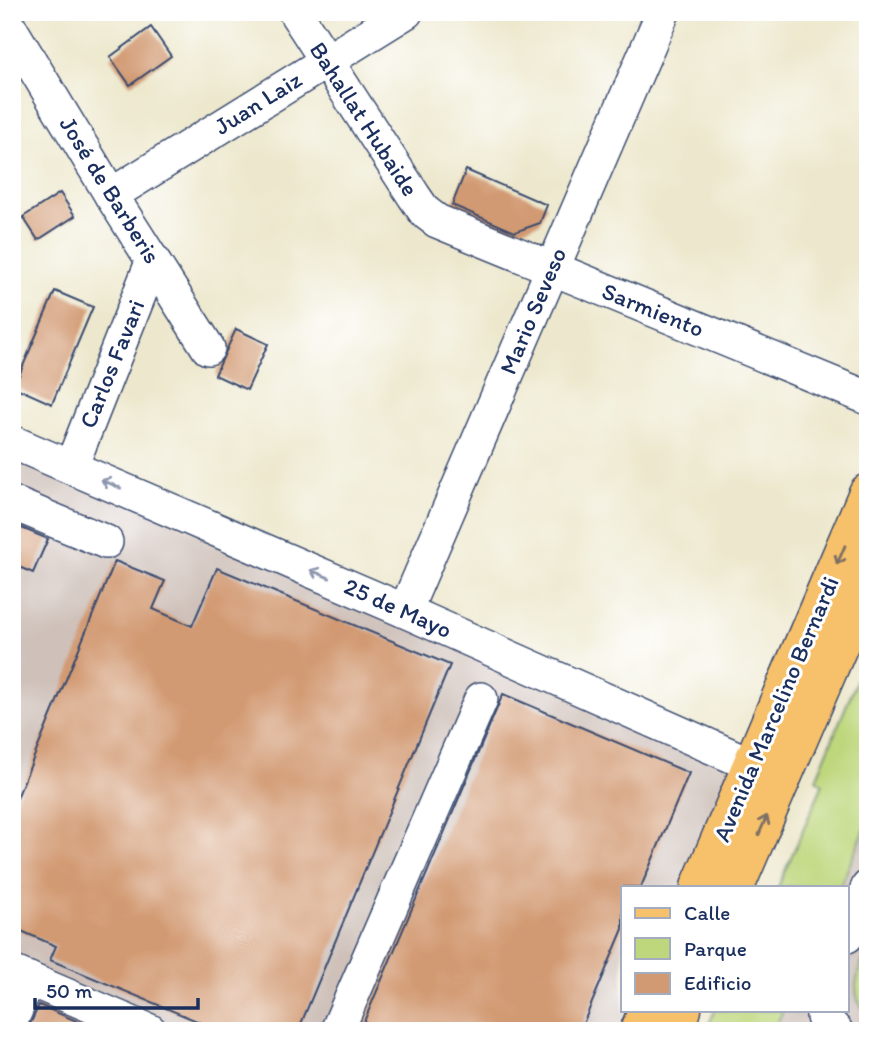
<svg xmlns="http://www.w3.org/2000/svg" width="880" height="1043" viewBox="0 0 880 1043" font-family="Itim,sans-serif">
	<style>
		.industrial { fill: #cfc1ba }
		.green { fill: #bed77c; stroke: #6c836d; stroke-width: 2 }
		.building { fill: #d29a72 }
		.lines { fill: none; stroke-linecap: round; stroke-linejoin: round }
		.minor-casing { stroke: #3a4b6f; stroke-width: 36 }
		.major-casing { stroke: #3a4b6f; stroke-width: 41 }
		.minor { stroke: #fff; stroke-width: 33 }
		.major { stroke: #f7c06b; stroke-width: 38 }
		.oneway { stroke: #8d97ae }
		.oneway2 { stroke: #7e7064 }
		.labels { text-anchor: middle; stroke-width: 6; stroke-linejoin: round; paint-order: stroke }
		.street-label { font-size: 24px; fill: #1b2f5e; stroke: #fff }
	</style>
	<rect width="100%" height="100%" fill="#fff"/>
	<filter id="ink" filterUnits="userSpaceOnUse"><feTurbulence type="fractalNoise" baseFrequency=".0143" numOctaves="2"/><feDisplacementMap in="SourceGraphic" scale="14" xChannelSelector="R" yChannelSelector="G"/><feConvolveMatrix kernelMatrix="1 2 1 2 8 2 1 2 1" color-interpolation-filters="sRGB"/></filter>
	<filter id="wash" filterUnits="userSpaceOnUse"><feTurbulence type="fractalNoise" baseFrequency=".00686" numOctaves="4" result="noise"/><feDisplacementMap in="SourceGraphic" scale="28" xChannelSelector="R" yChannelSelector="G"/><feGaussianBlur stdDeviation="1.57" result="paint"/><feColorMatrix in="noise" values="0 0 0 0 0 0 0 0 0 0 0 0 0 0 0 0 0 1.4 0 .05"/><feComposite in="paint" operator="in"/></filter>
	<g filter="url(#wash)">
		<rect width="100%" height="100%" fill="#ede8cd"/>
		<g class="industrial">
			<path d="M12,453L751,770L699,887H623V1010H645L636,1031H12Z"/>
			<path d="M868,653V1031H706L715,1010H847V887H778L823,784L816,779Z"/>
		</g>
		<g class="green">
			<path d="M868,653V822L840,887H778L823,784L816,779Z"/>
			<path d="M868,947V1016C847,993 858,973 868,947Z"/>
			<path d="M715,1010H783L774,1031H706Z"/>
		</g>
		<g id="blocks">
			<g class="building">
				<path d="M151,27L171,56L130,85L110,57Z"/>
				<path d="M466,170L547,205L540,223L515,232L452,205Z"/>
				<path d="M60,193L75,216L38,240L23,217Z"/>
				<path d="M55,291L93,307L52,404L14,387Z"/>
				<path d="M236,329L268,344L247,390L215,375Z"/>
				<path d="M12,524L48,539L33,573L12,564Z"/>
				<path d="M115,561L165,581L153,609L192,626L217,568L450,665L298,1031H221L50,960L56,946L12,927V810Z"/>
				<path d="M503,694L689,773L641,887H623V929L580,1031H360Z"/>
				<path d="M39,1005L100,1031H27Z"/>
			</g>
		</g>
	</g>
	<g filter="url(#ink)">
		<use href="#blocks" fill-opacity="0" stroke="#3a4b6f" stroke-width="2"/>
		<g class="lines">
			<g class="minor-casing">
				<g id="minor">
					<path d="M295,12L414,196L425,212L437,221L868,398"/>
					<path d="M12,31L111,195L208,348"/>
					<path d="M111,195L406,12"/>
					<path d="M12,442L405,611L777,776"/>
					<path d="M71,467L153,260"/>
					<path d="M12,503L106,542"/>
					<path d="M405,611L663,12"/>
					<path d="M847,936L868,887"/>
					<path d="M12,972L150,1031"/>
					<path d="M823,1010V1017L836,1031"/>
					<path d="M12,1019L29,979"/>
					<path d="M337,1031L481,699"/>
				</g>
			</g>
			<g class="major-casing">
				<g id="major">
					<path d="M700,887L868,493"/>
					<path d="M735,887L868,577"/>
					<path d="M639,1031L648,1010"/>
					<path d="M673,1031L682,1010"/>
				</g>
			</g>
			<use href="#minor" class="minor"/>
			<use href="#major" class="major"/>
		</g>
		<defs><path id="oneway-shaft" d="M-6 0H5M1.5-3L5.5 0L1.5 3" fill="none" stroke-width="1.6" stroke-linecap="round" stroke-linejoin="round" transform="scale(1.75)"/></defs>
		<g class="oneway">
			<use href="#oneway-shaft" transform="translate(111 484) rotate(-157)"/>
			<use href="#oneway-shaft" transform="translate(320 574) rotate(-157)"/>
		</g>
		<g class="oneway2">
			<use href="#oneway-shaft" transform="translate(841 555) rotate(113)"/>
			<use href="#oneway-shaft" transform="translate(763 825) rotate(-67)"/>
		</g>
	</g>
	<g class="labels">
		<g class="street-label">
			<text transform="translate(258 103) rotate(-32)" y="8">Juan Laiz</text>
			<text transform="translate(364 119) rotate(57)" y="8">Bahallat Hubaide</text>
			<text transform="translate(110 190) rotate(58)" y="8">José de Barberis</text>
			<text transform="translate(653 310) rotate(22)" y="8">Sarmiento</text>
			<text transform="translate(533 311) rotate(-67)" y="8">Mario Seveso</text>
			<text transform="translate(112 364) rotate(-68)" y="8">Carlos Favari</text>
			<text transform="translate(398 608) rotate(24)" y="8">25 de Mayo</text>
			<text transform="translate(776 709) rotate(-67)" y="8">Avenida Marcelino Bernardi</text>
		</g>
	</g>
	<rect width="880" height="1043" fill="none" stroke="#fff" stroke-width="42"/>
	<rect x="621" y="886" width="228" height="126" fill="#ffffff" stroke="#a4acbf" stroke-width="2"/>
	<rect x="635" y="908" width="35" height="10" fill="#f7c06b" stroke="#a4acbf" stroke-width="2"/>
	<text x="684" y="920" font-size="21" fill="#1b2f5e">Calle</text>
	<rect x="635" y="938" width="35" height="21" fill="#bed77c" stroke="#a4acbf" stroke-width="2"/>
	<text x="684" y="956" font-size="21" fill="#1b2f5e">Parque</text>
	<rect x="635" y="973" width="35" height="21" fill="#d29a72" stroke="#a4acbf" stroke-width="2"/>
	<text x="684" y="990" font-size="21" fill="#1b2f5e">Edificio</text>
	<path d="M35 998v10h163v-10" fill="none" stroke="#1b2f5e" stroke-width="3.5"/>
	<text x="46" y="998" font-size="21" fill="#1b2f5e" stroke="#ffffff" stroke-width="5" paint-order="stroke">50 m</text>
</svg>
